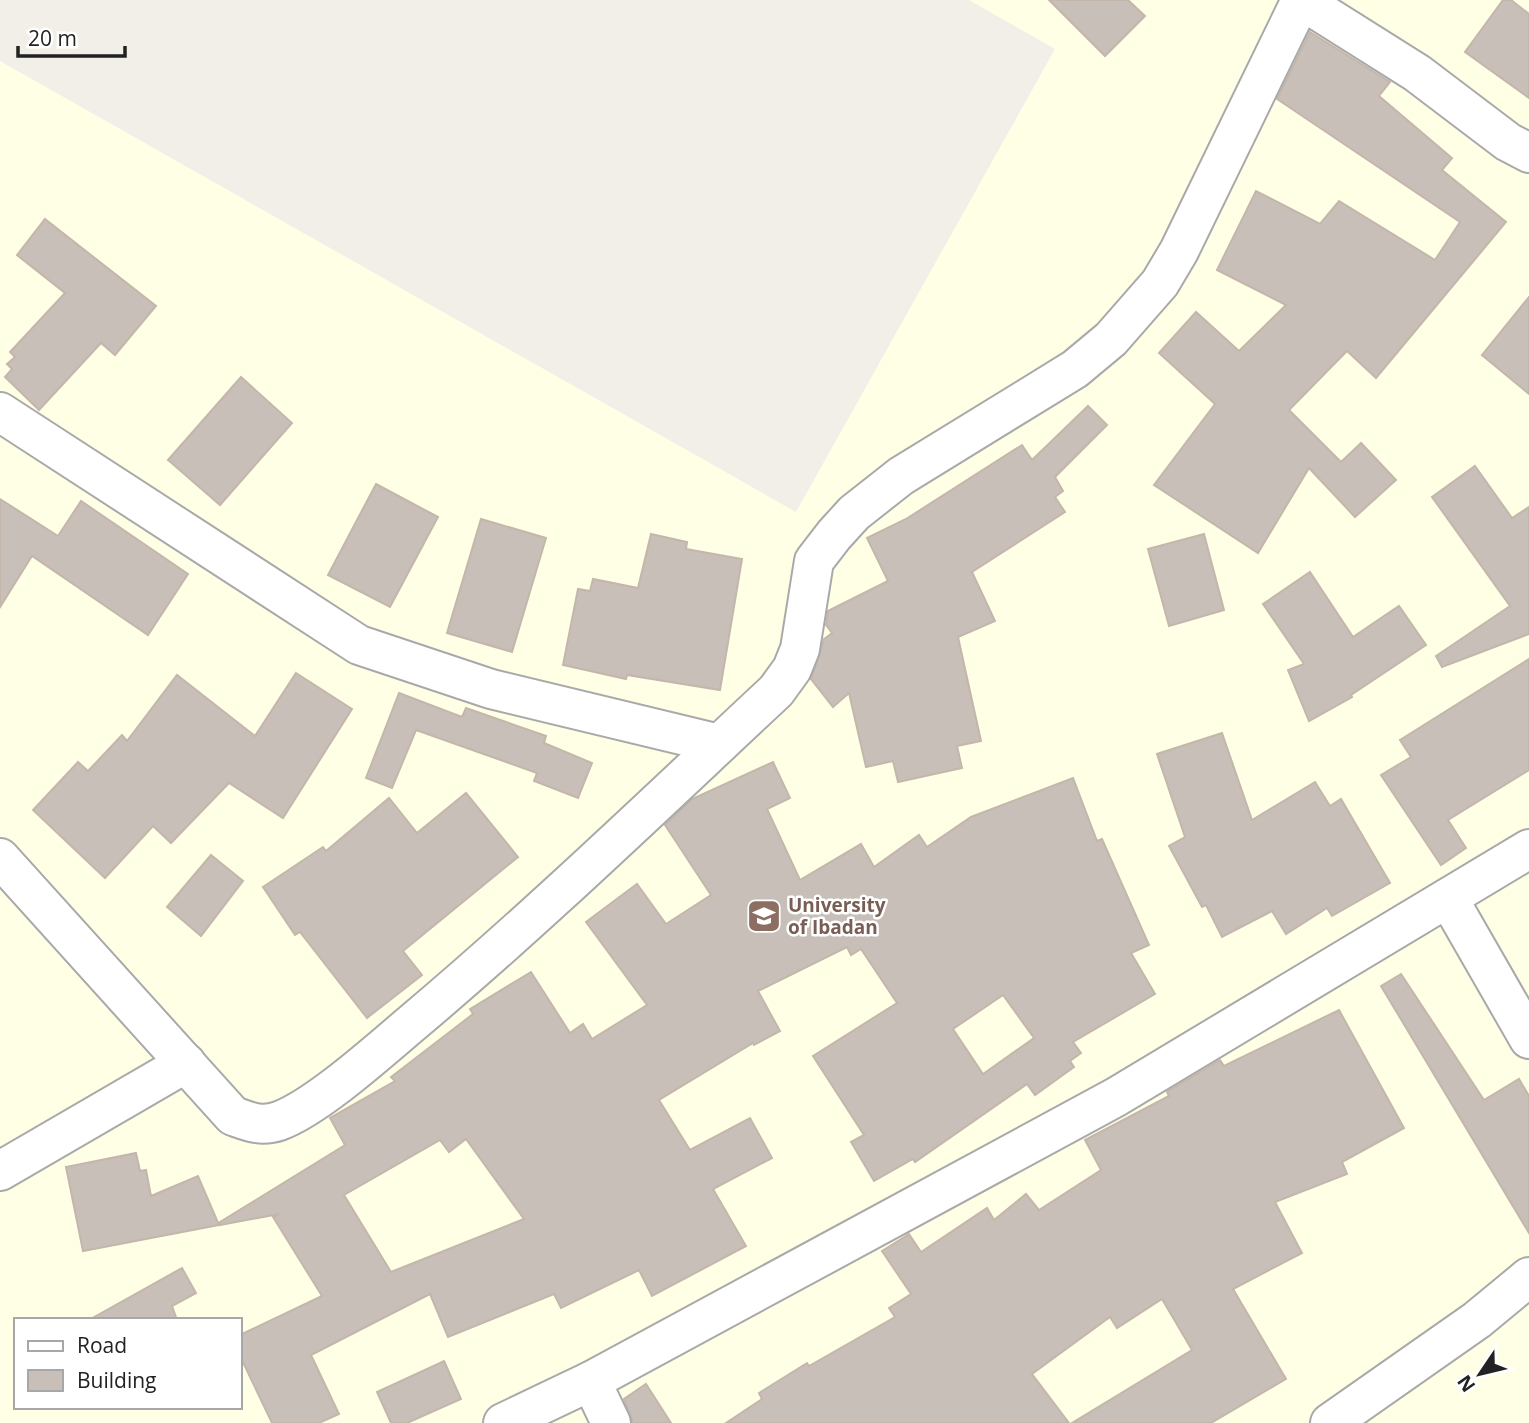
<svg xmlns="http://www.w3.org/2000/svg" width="1529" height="1423" viewBox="0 0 1529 1423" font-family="'Open Sans',sans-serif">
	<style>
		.education { fill: #ffffe5; fill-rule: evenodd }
		.building { fill: #c7bfb8; stroke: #c4b6ab; stroke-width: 2; fill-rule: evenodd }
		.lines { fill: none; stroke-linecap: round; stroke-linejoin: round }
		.minor-casing { stroke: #a9a9a9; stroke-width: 42 }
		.minor { stroke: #fff; stroke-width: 38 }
		.labels { text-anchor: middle; stroke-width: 5; stroke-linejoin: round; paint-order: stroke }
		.education-label { font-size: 19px; font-weight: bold; fill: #785e54; stroke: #fff; text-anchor: start }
	</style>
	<rect width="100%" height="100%" fill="#f2efe9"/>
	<path class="education" d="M969,0H1529V1423H0V61L796,512L1055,49ZM16,1320H240V1407H16Z"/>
	<g class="building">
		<path d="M1049,0H1128L1145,16L1105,56Z"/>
		<path d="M1503,0H1511L1529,14V98L1465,52Z"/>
		<path d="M1310,32L1390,82L1379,96L1452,158L1442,170L1506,222L1376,378L1347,351L1289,410L1341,462L1361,443L1396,480L1355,517L1309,468L1258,553L1154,485L1215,404L1159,353L1196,312L1239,351L1286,305L1217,270L1256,191L1320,224L1339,201L1435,260L1460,222L1277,99Z"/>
		<path d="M45,219L156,306L115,355L101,343L39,410L5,377L12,369L7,364L15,357L10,352L65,293L17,255Z"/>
		<path d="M1529,297V394L1482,355Z"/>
		<path d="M241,377L292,423L220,505L168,460Z"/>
		<path d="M1088,406L1107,425L1055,477L1063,491L1055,497L1065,512L972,572L995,621L958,637L981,741L957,746L962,768L898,782L893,761L866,767L849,693L833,707L811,679L824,639L832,633L826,625L828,611L888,581L867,538L906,519L1022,445L1032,460Z"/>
		<path d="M1475,466L1512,518L1529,507V634L1442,667L1436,656L1510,606L1432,497Z"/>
		<path d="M376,484L438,517L390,607L328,575Z"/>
		<path d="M0,499L58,536L81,501L188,574L148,635L32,556L0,607Z"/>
		<path d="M481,519L546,538L512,652L447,633Z"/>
		<path d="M651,534L687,542L686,549L742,559L720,690L627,675L626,679L563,665L578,589L590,591L593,579L638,588Z"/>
		<path d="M1204,534L1224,610L1169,626L1148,549Z"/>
		<path d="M1310,572L1353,637L1399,606L1426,645L1351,695L1352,697L1309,721L1288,670L1304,664L1263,604Z"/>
		<path d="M1529,659V770L1448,820L1466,848L1441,865L1381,775L1411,757L1400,740Z"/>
		<path d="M296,673L352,709L283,818L229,783L171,843L153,826L105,878L33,810L78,762L88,771L122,735L127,741L177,675L255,736Z"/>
		<path d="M399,693L462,717L466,708L546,736L544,743L592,763L578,798L534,781L537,773L416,730L392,788L366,778Z"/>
		<path d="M1222,733L1252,820L1315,782L1330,806L1341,799L1390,883L1332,916L1327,908L1286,934L1272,911L1222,937L1206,905L1202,907L1169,846L1185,837L1157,754Z"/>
		<path d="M773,762L790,798L767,809L800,880L861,844L874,867L919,835L927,847L971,817L1073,778L1097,841L1102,839L1149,945L1131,953L1155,994L1073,1042L1081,1053L1070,1061L1074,1067L1035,1095L1027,1084L915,1162L913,1159L874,1181L851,1142L864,1135L813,1056L897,1003L861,949L851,955L847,947L758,991L780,1031L754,1045L753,1043L659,1100L690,1150L750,1118L772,1158L713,1189L746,1246L652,1296L639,1270L561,1308L554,1294L448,1337L430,1294L311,1355L339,1414L319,1423H272L240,1356V1335L322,1296L273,1217L279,1214L220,1225V1222L345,1145L330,1118L395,1081L391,1077L473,1014L470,1009L531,972L570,1033L583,1024L592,1039L647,1005L586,922L637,884L666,924L711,895L665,825L692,799ZM1003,995L1034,1038L983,1074L953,1029ZM466,1139L524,1219L391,1272L344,1195L440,1140L449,1152Z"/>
		<path d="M466,793L518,857L403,951L422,975L367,1018L300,932L295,935L263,887L323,847L326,851L389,798L417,833Z"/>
		<path d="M211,855L243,881L201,936L167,907Z"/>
		<path d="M1401,974L1484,1100L1519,1079L1529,1096V1233L1381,986Z"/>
		<path d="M1339,1010L1404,1128L1342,1162L1347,1174L1275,1202L1302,1253L1233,1289L1286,1379L1211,1423H1072L1192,1350L1162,1299L1117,1328L1110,1317L1032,1374L1069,1423H726L762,1399L759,1393L807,1363L809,1366L895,1317L889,1308L911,1294L882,1251L909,1234L921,1252L987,1208L994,1220L1026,1194L1039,1210L1101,1170L1085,1140L1169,1096L1167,1092L1220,1060L1224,1066Z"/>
		<path d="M136,1153L140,1171L146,1170L151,1196L198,1176L219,1225L83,1251L66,1167Z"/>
		<path d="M182,1268L196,1293L172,1306L177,1320H89Z"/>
		<path d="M444,1361L461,1399L407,1423H391L377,1392Z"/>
		<path d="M646,1384L671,1423H633L624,1399Z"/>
	</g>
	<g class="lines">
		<g class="minor-casing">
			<g id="minor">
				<path d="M1301,0L1417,73L1508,142L1529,153"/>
				<path d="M0,412L359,645L491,689L719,744"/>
				<path d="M0,858L233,1116C250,1122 261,1127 279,1121C317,1107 379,1051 411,1024C537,918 656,803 776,691L792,669L800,649L814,561L834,535L854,513L901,476L1075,369L1111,339L1160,283L1179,251L1301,0"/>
				<path d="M1448,898L1529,1039"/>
				<path d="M0,1171L186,1063"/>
				<path d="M591,1381L611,1423"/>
				<path d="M503,1423L591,1381L1116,1097L1529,849"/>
				<path d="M1330,1423L1477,1320L1529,1277"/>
			</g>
		</g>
		<use href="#minor" class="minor"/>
	</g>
	<defs>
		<g id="university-square" transform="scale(1.75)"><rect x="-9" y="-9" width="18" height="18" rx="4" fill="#8d6e63" stroke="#fff"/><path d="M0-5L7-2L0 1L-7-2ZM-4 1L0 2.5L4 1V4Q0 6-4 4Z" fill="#fff"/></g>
	</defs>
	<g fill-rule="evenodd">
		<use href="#university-square" x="764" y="916"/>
	</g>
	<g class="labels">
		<g class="education-label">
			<text x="788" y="912">University<tspan x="788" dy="22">of Ibadan</tspan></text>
		</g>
	</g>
	<rect x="14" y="1318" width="228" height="91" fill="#ffffff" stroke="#a7a7a7" stroke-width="2"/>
	<rect x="28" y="1341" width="35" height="10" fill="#ffffff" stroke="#a7a7a7" stroke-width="2"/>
	<text x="77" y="1353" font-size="21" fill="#222222">Road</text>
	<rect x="28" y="1370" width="35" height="21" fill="#c7bfb8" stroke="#a7a7a7" stroke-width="2"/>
	<text x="77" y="1388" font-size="21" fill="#222222">Building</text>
	<g transform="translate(1480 1374) rotate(235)" stroke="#ffffff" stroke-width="5" paint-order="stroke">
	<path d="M0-5L12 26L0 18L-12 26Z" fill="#222222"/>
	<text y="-10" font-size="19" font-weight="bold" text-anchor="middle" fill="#222222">N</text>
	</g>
	<path d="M18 46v10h107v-10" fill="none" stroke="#222222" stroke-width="3.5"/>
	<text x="28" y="46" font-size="21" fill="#222222" stroke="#ffffff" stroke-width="5" paint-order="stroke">20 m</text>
</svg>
